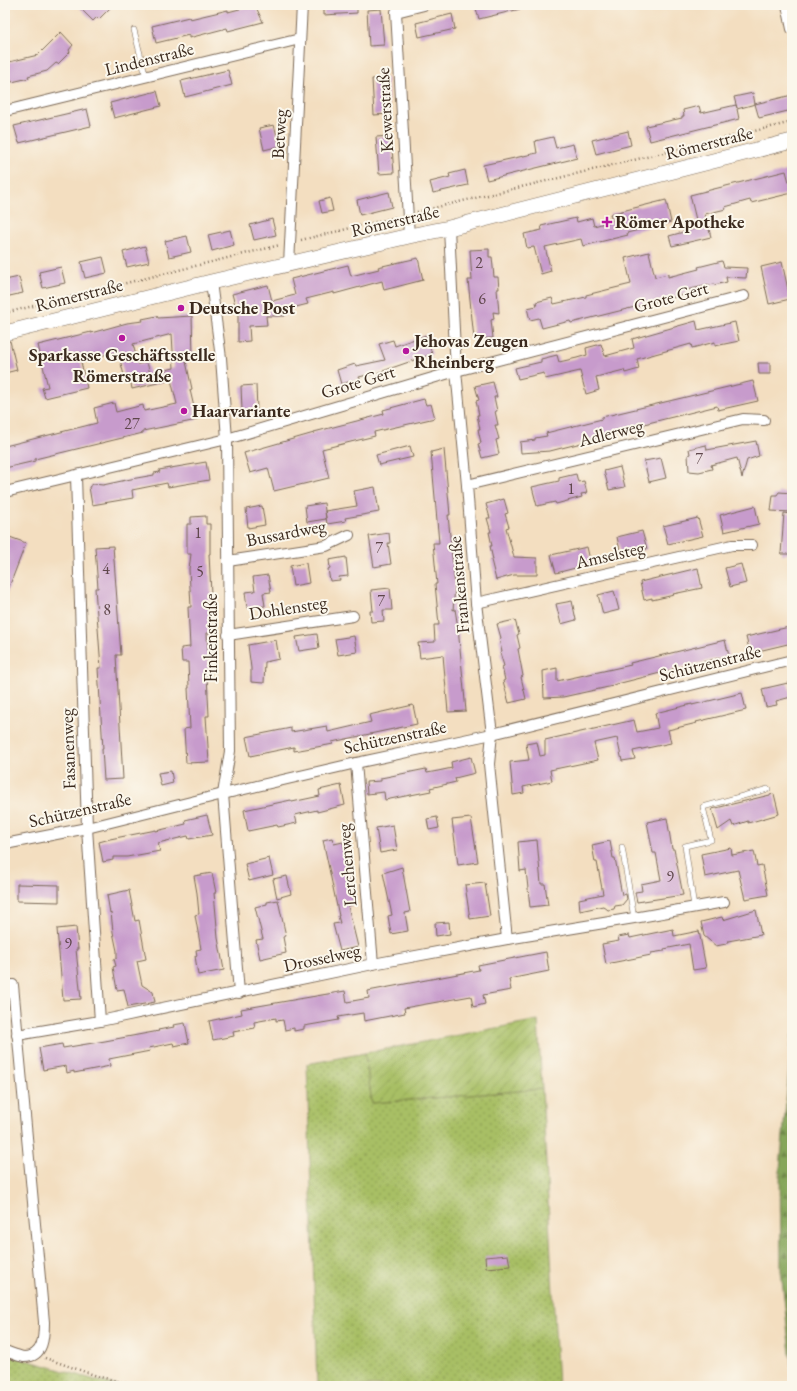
<svg xmlns="http://www.w3.org/2000/svg" width="797" height="1391" viewBox="0 0 797 1391" font-family="'EB Garamond',serif">
	<style>
		.grass { fill: url(#grass-dots); stroke: #727442 }
		.forest { fill: url(#forest-firs); stroke: #60683c }
		.garden { fill: url(#garden-furrows); stroke: #727442 }
		.building { fill: #c79bcc; fill-rule: evenodd }
		.lines { fill: none; stroke-linecap: round; stroke-linejoin: round }
		.lane-casing { stroke: #7b6957; stroke-width: 6 }
		.street-casing { stroke: #7b6957; stroke-width: 12 }
		.secondary-casing { stroke: #7b6957; stroke-width: 16 }
		.path { stroke: #7b6957; stroke-width: 2.5; stroke-dasharray: 1 3; stroke-linecap: butt }
		.lane { stroke: #fff; stroke-width: 5 }
		.street { stroke: #fff; stroke-width: 10 }
		.secondary { stroke: #fff; stroke-width: 15 }
		.poi-dot { fill: #b5179e; stroke: #fbf7ec; stroke-width: 1.5 }
		.labels { text-anchor: middle; stroke-width: 4; stroke-linejoin: round; paint-order: stroke }
		.number-label { font-size: 16px; fill: #5e464a }
		.street-label { font-size: 18px; fill: #3b2a1e; stroke: #fbf7ec }
		.poi-label { font-size: 18px; font-weight: bold; fill: #3b2a1e; stroke: #fbf7ec; text-anchor: start }
	</style>
	<defs>
		<pattern id="grass-dots" width="8" height="8" patternUnits="userSpaceOnUse"><rect width="8" height="8" fill="#a8bf65"/><path d="M2 2h.1M6 6h.1" fill="none" stroke="#8a9b53" stroke-width="1.8" stroke-linecap="round"/></pattern>
		<pattern id="forest-firs" width="22" height="20" patternUnits="userSpaceOnUse"><rect width="22" height="20" fill="#86a65a"/><path d="M5 1l3.5 6h-7zM16 11l3.5 6h-7z" fill="#6f874a"/></pattern>
		<pattern id="garden-furrows" width="10" height="10" patternUnits="userSpaceOnUse"><rect width="10" height="10" fill="#a8bf65"/><path d="M-1 1l2-2M0 10L10 0M9 11l2-2" fill="none" stroke="#8a9b53"/></pattern>
	</defs>
	<rect width="100%" height="100%" fill="#fbf7ec"/>
	<filter id="ink" filterUnits="userSpaceOnUse"><feTurbulence type="fractalNoise" baseFrequency=".025" numOctaves="2"/><feDisplacementMap in="SourceGraphic" scale="8" xChannelSelector="R" yChannelSelector="G"/><feConvolveMatrix kernelMatrix="1 2 1 2 8 2 1 2 1" color-interpolation-filters="sRGB"/></filter>
	<filter id="wash" filterUnits="userSpaceOnUse"><feTurbulence type="fractalNoise" baseFrequency=".012" numOctaves="4" result="noise"/><feDisplacementMap in="SourceGraphic" scale="16" xChannelSelector="R" yChannelSelector="G"/><feGaussianBlur stdDeviation="0.9" result="paint"/><feColorMatrix in="noise" values="0 0 0 0 0 0 0 0 0 0 0 0 0 0 0 0 0 1.4 0 .05"/><feComposite in="paint" operator="in"/></filter>
	<g filter="url(#wash)">
		<rect width="100%" height="100%" fill="#f3dec0"/>
		<g class="grass">
			<path d="M365,1053L372,1103L542,1089L558,1386H317L307,1064Z"/>
			<path d="M5,1354L99,1381L119,1386H5Z"/>
		</g>
		<path class="forest" d="M792,1034V1372L781,1270L780,1169Z"/>
		<path class="garden" d="M538,1020L542,1089L372,1103L365,1053Z"/>
		<g id="blocks">
			<g class="building">
				<path d="M77,5H113L99,19L97,17L93,21Z"/>
				<path d="M255,5L263,22L228,31L227,28L189,38V35L156,43L152,26L189,17L190,19L228,10V12Z"/>
				<path d="M324,5H357V13L324,15Z"/>
				<path d="M475,5H520V9L479,19Z"/>
				<path d="M381,9L384,45L369,46L367,10Z"/>
				<path d="M452,14L455,29L419,37L416,23Z"/>
				<path d="M61,32L73,45L69,50L70,52L58,64L56,63L47,71L28,76L29,78L12,82L11,80L5,81V63L38,55Z"/>
				<path d="M228,70L232,85L185,97L181,81Z"/>
				<path d="M387,78L389,114L374,115L372,79Z"/>
				<path d="M157,91L161,106L114,118L110,103Z"/>
				<path d="M753,93L755,104L737,109L739,119L650,141L646,126L682,118V116H684L683,110L699,106L701,113L736,105L737,108L734,97Z"/>
				<path d="M792,95V110L759,118L755,104Z"/>
				<path d="M87,109L91,126L19,143L14,126Z"/>
				<path d="M274,125L280,146L264,150L259,128Z"/>
				<path d="M628,131L631,145L596,154L592,140Z"/>
				<path d="M391,136L394,173L379,174L376,137Z"/>
				<path d="M553,137L556,148L573,144L577,158L487,180L483,165L537,153L535,141Z"/>
				<path d="M465,170L468,185L433,193L430,182L450,177L449,174Z"/>
				<path d="M786,171L792,193L751,203L750,200L725,207L726,209L705,214L711,237L672,246L669,236L698,228L690,195Z"/>
				<path d="M389,192L392,207L360,215L357,200Z"/>
				<path d="M330,198L333,211L322,213L319,201Z"/>
				<path d="M666,200L671,222L627,233L628,235L583,246L581,239L545,247L551,271L541,274L534,247L527,248L524,234L542,230L541,226L576,218L577,222L592,218L594,226L612,221L610,214Z"/>
				<path d="M272,219L276,235L254,240L250,225Z"/>
				<path d="M230,230L234,245L212,251L208,235Z"/>
				<path d="M187,236L191,252L169,257L165,241Z"/>
				<path d="M145,246L149,262L127,267L123,252Z"/>
				<path d="M489,249V257H492L494,277H498L499,289H497L499,313L493,312L494,319L491,320L493,338L474,339L468,280H472L470,250Z"/>
				<path d="M649,252L655,277L668,274V277L699,269L698,267L722,261L724,267L747,268L746,278L726,277L727,282L714,285V284L686,290L687,294L571,323L570,321L542,328L539,318L530,320L527,308L537,306L536,302L552,298L554,304L586,297V295L631,284L625,258Z"/>
				<path d="M103,257L107,273L85,278L81,262Z"/>
				<path d="M418,258L423,280L384,290L382,281L334,294V292L306,299L308,304L284,310L285,316H266L267,325L249,326L250,341L238,342V315L232,294L268,285L272,301L295,295L291,279L348,265L351,276L379,269L378,267Z"/>
				<path d="M782,262L790,299L769,304L761,267Z"/>
				<path d="M61,267L65,283L43,288L39,272Z"/>
				<path d="M19,277L23,293L5,297V280Z"/>
				<path d="M157,316L158,318L192,316L193,356L185,357L192,389L190,390L197,420L143,431V433L35,459V461L5,468V446L97,423L94,408L114,403L116,412L143,405L144,411L177,404L171,380L132,389L130,378L125,379L118,352L85,359V361L81,362L87,388L45,398L42,388L48,387L38,345L91,332V333L127,323L143,321L142,319ZM172,334L174,368L150,374L147,362L138,364L133,344Z"/>
				<path d="M696,321L698,330L735,322L739,341L715,346V342L692,348L691,344L637,359L639,369L625,373L624,370L596,377L599,390L586,394L580,371L545,379L544,373L518,379L515,368L541,362V359L557,355L559,362L577,358L587,355L586,348L601,344L605,356L634,348L632,339Z"/>
				<path d="M426,335L432,354L380,372L359,377L360,379L341,384L337,370L355,364L356,366L385,360L379,344L393,340L395,346Z"/>
				<path d="M10,341L17,370L5,373V342Z"/>
				<path d="M758,363H770V374H759Z"/>
				<path d="M753,381L758,401L718,410L717,406L681,415L644,424V426L588,440L589,441L550,451L521,453L520,442L535,440V438L547,436L546,433L602,419V417Z"/>
				<path d="M493,382L497,397H494L497,411H495L498,425H495L499,439L496,440L499,454L482,458L478,444L481,443L478,429H480L477,415H479L476,401L479,400L475,386Z"/>
				<path d="M256,385L257,410L242,411L241,386Z"/>
				<path d="M424,399L426,405L431,404L435,418L374,432L375,436L322,449L329,478L274,491L268,468L250,473L244,453L314,433V432L384,414L383,410Z"/>
				<path d="M756,441L759,456L747,460L742,478L737,458L711,465L712,469L699,472L689,471L688,455L690,454L689,449L706,445L707,450Z"/>
				<path d="M410,446L413,457L379,465L376,455Z"/>
				<path d="M444,449L450,515H448L455,587L453,610L455,609L458,628L466,711L448,712L443,655L420,658L418,643L435,642L434,625H439L435,584H437L433,543H439L431,452Z"/>
				<path d="M661,458L666,478L649,482L644,461Z"/>
				<path d="M206,462L209,480L168,487L167,483L132,490L133,498L92,505L89,487L93,484L103,485L131,479L154,475V473L160,472L159,470Z"/>
				<path d="M620,467L625,487L609,490L604,471Z"/>
				<path d="M576,474L578,482L584,481L587,493L581,494L582,497L556,504L555,502L537,506L532,487L559,481V478Z"/>
				<path d="M375,487L379,512L345,518L346,521L327,524L325,511L357,506L354,491Z"/>
				<path d="M779,492L792,493V512L771,511L773,495H777Z"/>
				<path d="M504,499L508,513L505,514L509,527L506,528L514,557L537,558V575H514L496,580L491,560H493L490,546H492L489,532H491L487,518H490L486,504Z"/>
				<path d="M324,503L326,519L307,522L305,506Z"/>
				<path d="M262,506L265,525L248,528L246,509Z"/>
				<path d="M755,506L759,524L724,532L720,515Z"/>
				<path d="M784,513L792,514V554H781Z"/>
				<path d="M206,516V524H210V554H209L211,594L209,595L211,633H207L209,675H207L209,716H206L209,762L186,763L184,729L190,728L188,688H189L188,662H182L181,648L190,647L188,607H191L189,569L191,554H187V524H191V517Z"/>
				<path d="M698,518L703,536L668,544L663,526Z"/>
				<path d="M642,531L647,549L621,555L617,537Z"/>
				<path d="M389,533L390,543H388L391,564L374,567L369,536Z"/>
				<path d="M7,536L26,543L6,595L5,541Z"/>
				<path d="M113,546L121,655H116L123,779L104,780L102,749H103L98,668H101L95,588H98L95,547Z"/>
				<path d="M587,547L591,564L556,573L551,555Z"/>
				<path d="M346,557L348,576L339,577L340,580L330,581L328,569L330,568L329,560Z"/>
				<path d="M306,563L309,583L293,586L290,566Z"/>
				<path d="M741,564L746,583L730,587L725,568Z"/>
				<path d="M698,568L702,588L673,594L674,595L652,600V598L644,600L640,582Z"/>
				<path d="M268,575L271,592L263,593L265,606L247,608L245,592L255,591L253,577Z"/>
				<path d="M390,588L392,610H383L384,621L371,622L370,611H373L371,590Z"/>
				<path d="M614,591L619,610L603,614L598,595Z"/>
				<path d="M572,601L576,620L561,624L556,604Z"/>
				<path d="M515,620L519,634L517,635L520,648L518,649L523,676L521,677L526,699L509,703L503,681L505,680L502,667L504,666L500,653L502,652L499,639L501,638L497,624Z"/>
				<path d="M789,627L792,634V643L750,653L746,637Z"/>
				<path d="M317,634L319,648L299,651L296,637Z"/>
				<path d="M354,636L357,652L338,655L335,639Z"/>
				<path d="M276,640L279,659L265,662L264,683L251,682V668L248,645Z"/>
				<path d="M725,640L729,656L672,669V670L613,685V686L563,697L544,698L543,671L557,668V681L631,665L630,663Z"/>
				<path d="M788,683L791,697L776,701L777,705L766,707L762,689Z"/>
				<path d="M742,693L746,710L696,722L697,723L668,730L671,743L633,751L635,759L622,761L617,738L594,743L598,760L550,770L552,781L523,787L524,793L513,795L510,762L529,760L526,744L537,742L540,756L545,755V740L634,720L637,732L658,728L655,713L692,704V705Z"/>
				<path d="M413,705L417,724L332,742L333,744L328,745L294,751V747L250,756L246,737L291,728V732L327,726L328,732L371,722L369,715Z"/>
				<path d="M471,757L475,773L455,778L456,782L430,788L431,791L385,800L384,792L367,794L366,782L381,781V778L426,769L427,773L438,771L452,768L451,762Z"/>
				<path d="M171,771L173,783L161,786L158,773Z"/>
				<path d="M341,785L345,805L317,812V810L295,815L297,823L278,827L277,825L248,831L244,810L291,800L292,802L320,796L319,790Z"/>
				<path d="M774,794L779,814L748,823V821L733,826L731,821L718,830L712,809Z"/>
				<path d="M207,815L212,835L189,839L188,836L175,839L158,843L160,851L127,857H113V860L103,862L99,842L110,839L156,830V831L186,824L185,820Z"/>
				<path d="M437,817L439,828L429,830L427,819Z"/>
				<path d="M471,818L478,862L458,865L452,820Z"/>
				<path d="M667,818L672,849H674L683,895L637,902L635,892L642,891L641,884L661,880L656,853H653L647,822Z"/>
				<path d="M393,825L397,850L380,853L376,828Z"/>
				<path d="M332,838L334,844L343,842L351,877H349L355,904L348,906L358,947L340,951L333,924L340,923L338,916H339L323,840Z"/>
				<path d="M537,840L541,884H545L548,905L530,907L526,870L520,871L518,842Z"/>
				<path d="M610,841L613,858H615L622,895L626,894L627,899L622,905L615,906L614,909L608,910L603,906L580,911L579,899L603,894L597,862H595L592,845Z"/>
				<path d="M731,848L732,855L754,851L757,866L762,865L768,895L745,899L738,870L705,877L701,854Z"/>
				<path d="M269,858L273,875L249,881L245,864Z"/>
				<path d="M402,867L410,912L405,913L408,931L391,934L388,916L392,915L383,873Z"/>
				<path d="M212,873L216,893H214L218,938L224,970L198,975L195,956H197L196,950L201,949L195,915L199,914L197,893L194,876Z"/>
				<path d="M287,876L291,894L277,898L273,879Z"/>
				<path d="M485,883L490,916L470,919L465,885Z"/>
				<path d="M17,884L59,885V902L17,901Z"/>
				<path d="M129,890L135,921L139,920L146,959L137,961L142,985L153,992L155,1002L128,1007L124,989L117,990L113,967L116,966L114,959L117,958V951L113,932L111,912L110,913L107,895Z"/>
				<path d="M278,900L286,936L283,937L286,953L260,959L256,940L263,939L255,907L267,904V902Z"/>
				<path d="M756,910L761,935L728,941L726,944L716,946L704,936L701,922L722,917L723,920Z"/>
				<path d="M449,922L450,934L436,936L435,923Z"/>
				<path d="M76,927L78,949H76L81,999L63,1000L57,929Z"/>
				<path d="M673,929L674,936L699,931L706,968L693,970L689,944L664,949V951L651,953V955L606,964L602,944L619,941L618,937L629,935L630,938Z"/>
				<path d="M546,952L549,971L509,979L511,990L483,995L485,1004L473,1007L471,996L404,1008L405,1013L364,1021L363,1013L338,1017L339,1020L304,1026V1029L294,1031V1028L285,1030L283,1020L276,1021V1018L254,1022L255,1028L233,1032L234,1036L213,1040L209,1021L242,1014L241,1009L345,991L347,1002L369,998L368,991L479,970L478,965Z"/>
				<path d="M185,1023L189,1043L174,1046L173,1043L149,1048L150,1051L109,1059L110,1066L74,1073V1071L67,1073L66,1066L43,1070L39,1048L62,1044L63,1048L105,1041L159,1031L158,1030L174,1027L173,1025Z"/>
				<path d="M508,1255L510,1266L486,1268L485,1257Z"/>
			</g>
		</g>
	</g>
	<g filter="url(#ink)">
		<use href="#blocks" fill-opacity="0" stroke="#7b6957" stroke-width="1"/>
		<g class="lines">
			<g class="lane-casing">
				<g id="lane">
					<path d="M134,30L146,77"/>
					<path d="M622,847L634,918"/>
					<path d="M694,907L685,846L711,840L703,807L768,789"/>
				</g>
			</g>
			<g class="street-casing">
				<g id="street">
					<path d="M787,5L792,29"/>
					<path d="M5,111L300,39"/>
					<path d="M449,228L456,371L467,485L476,603L492,734L489,764L507,939"/>
					<path d="M409,236L396,12L424,5"/>
					<path d="M289,264L302,5"/>
					<path d="M211,282L221,358L227,439L230,751L223,794L239,993"/>
					<path d="M76,476L87,828L100,1021"/>
					<path d="M467,485L743,419L764,420"/>
					<path d="M5,492L227,439L456,371L744,296"/>
					<path d="M228,561L326,546L349,535"/>
					<path d="M476,603L732,545H752"/>
					<path d="M228,635L353,616"/>
					<path d="M356,763L373,964"/>
					<path d="M5,844L87,828L223,794L356,763L492,734L792,660"/>
					<path d="M17,1035L100,1021L373,964L507,939L634,918L724,902"/>
					<path d="M5,1351C11,1353 18,1356 24,1357C44,1357 44,1336 44,1322L13,985"/>
				</g>
			</g>
			<g class="secondary-casing">
				<path id="secondary" d="M5,333L211,282L409,236L449,228L792,141"/>
			</g>
			<g class="path">
				<path d="M417,212L792,122"/>
				<path d="M301,240L397,217"/>
				<path d="M5,313L280,245"/>
				<path d="M45,1358L100,1377L138,1386"/>
			</g>
			<use href="#lane" class="lane"/>
			<use href="#street" class="street"/>
			<use href="#secondary" class="secondary"/>
		</g>
	</g>
	<g class="poi-dot">
		<path d="M605 216h4v4h4v4h-4v4h-4v-4h-4v-4h4z"/>
		<circle cx="181" cy="308" r="4"/>
		<circle cx="122" cy="338" r="4"/>
		<circle cx="406" cy="351" r="4"/>
		<circle cx="184" cy="411" r="4"/>
	</g>
	<g class="labels">
		<g class="number-label">
			<text x="479" y="268">2</text>
			<text x="482" y="304">6</text>
			<text x="132" y="429">27</text>
			<text x="699" y="464">7</text>
			<text x="571" y="494">1</text>
			<text x="198" y="538">1</text>
			<text x="379" y="553">7</text>
			<text x="106" y="574">4</text>
			<text x="200" y="577">5</text>
			<text x="381" y="606">7</text>
			<text x="107" y="615">8</text>
			<text x="670" y="882">9</text>
			<text x="68" y="949">9</text>
		</g>
		<g class="street-label">
			<text transform="translate(149 59) rotate(-14)" y="6">Lindenstraße</text>
			<text transform="translate(385 110) rotate(-93)" y="6">Kewerstraße</text>
			<text transform="translate(279 134) rotate(-87)" y="6">Betweg</text>
			<text transform="translate(709 143) rotate(-14)" y="6">Römerstraße</text>
			<text transform="translate(395 221) rotate(-13)" y="6">Römerstraße</text>
			<text transform="translate(79 295) rotate(-14)" y="6">Römerstraße</text>
			<text transform="translate(671 297) rotate(-15)" y="6">Grote Gert</text>
			<text transform="translate(358 382) rotate(-17)" y="6">Grote Gert</text>
			<text transform="translate(611 433) rotate(-14)" y="6">Adlerweg</text>
			<text transform="translate(286 533) rotate(-11)" y="6">Bussardweg</text>
			<text transform="translate(610 555) rotate(-13)" y="6">Amselsteg</text>
			<text transform="translate(459 585) rotate(-95)" y="6">Frankenstraße</text>
			<text transform="translate(288 608) rotate(-9)" y="6">Dohlensteg</text>
			<text transform="translate(211 638) rotate(-90)" y="6">Finkenstraße</text>
			<text transform="translate(710 663) rotate(-14)" y="6">Schützenstraße</text>
			<text transform="translate(395 737) rotate(-12)" y="6">Schützenstraße</text>
			<text transform="translate(68 749) rotate(-92)" y="6">Fasanenweg</text>
			<text transform="translate(80 810) rotate(-13)" y="6">Schützenstraße</text>
			<text transform="translate(347 865) rotate(-95)" y="6">Lerchenweg</text>
			<text transform="translate(322 958) rotate(-12)" y="6">Drosselweg</text>
		</g>
		<g class="poi-label">
			<text x="615" y="228">Römer Apotheke</text>
			<text x="189" y="314">Deutsche Post</text>
			<text x="414" y="347">Jehovas Zeugen<tspan x="414" dy="21">Rheinberg</tspan></text>
			<text x="122" y="361" text-anchor="middle">Sparkasse Geschäftsstelle<tspan x="122" dy="21">Römerstraße</tspan></text>
			<text x="192" y="417">Haarvariante</text>
		</g>
	</g>
	<rect width="797" height="1391" fill="none" stroke="#fbf7ec" stroke-width="20"/>
</svg>
